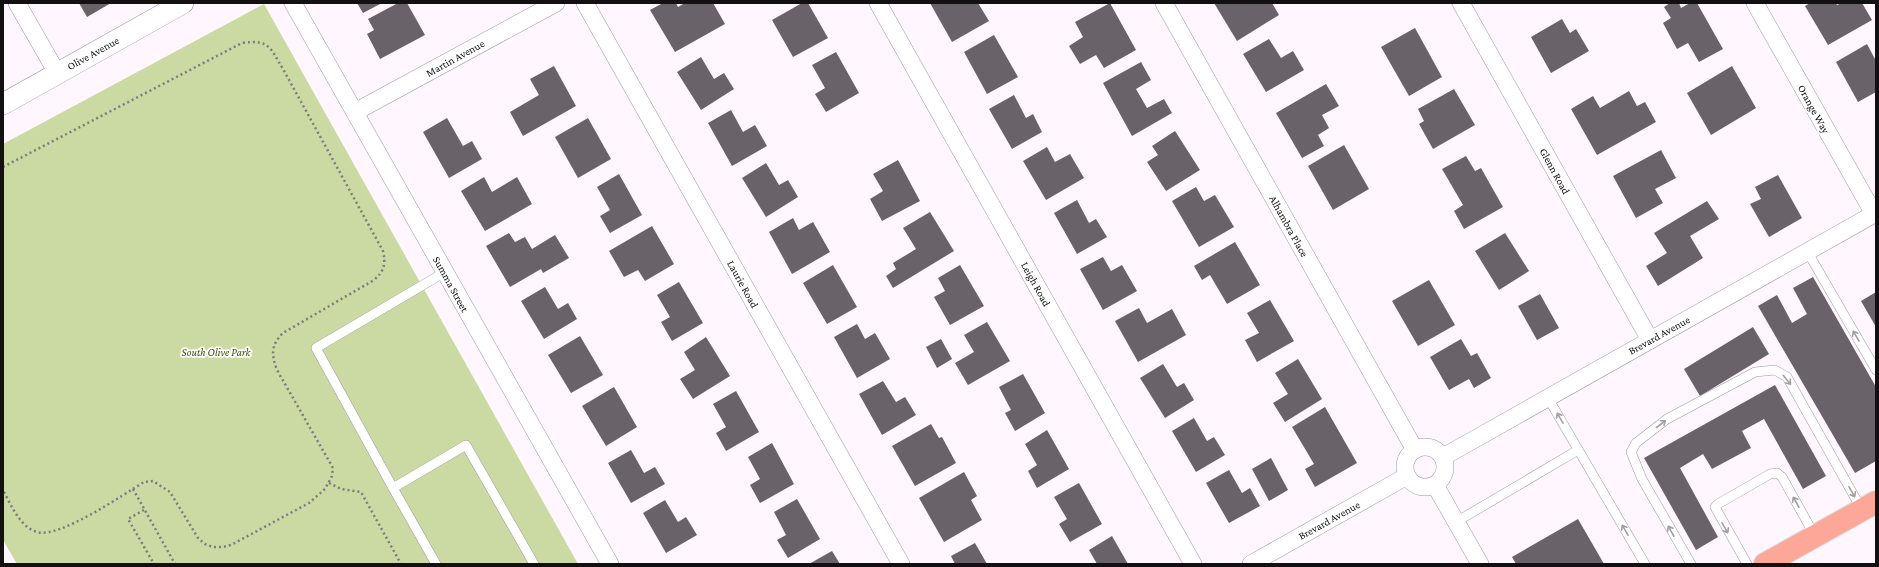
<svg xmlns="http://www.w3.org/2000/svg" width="1879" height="567" viewBox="0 0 1879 567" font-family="'Crimson Pro',serif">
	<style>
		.green { fill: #cadaa2 }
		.building { fill: #696268 }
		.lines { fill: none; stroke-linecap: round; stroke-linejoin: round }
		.service-casing { stroke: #a0989f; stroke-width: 10 }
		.minor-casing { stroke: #a0989f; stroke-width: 18 }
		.tertiary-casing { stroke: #a0989f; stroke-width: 22 }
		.primary-casing { stroke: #d9d9d9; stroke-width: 24 }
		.path { stroke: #807a7f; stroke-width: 2.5; stroke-dasharray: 2 3; stroke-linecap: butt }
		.service { stroke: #fff; stroke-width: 9 }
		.minor { stroke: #fff; stroke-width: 17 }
		.tertiary { stroke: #fff; stroke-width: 21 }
		.primary { stroke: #fda799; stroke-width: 22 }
		.oneway { stroke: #a19fa0 }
		.labels { text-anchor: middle; stroke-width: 3.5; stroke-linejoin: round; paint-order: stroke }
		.street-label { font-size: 11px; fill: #131012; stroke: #fff }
		.park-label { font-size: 11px; font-style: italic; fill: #3f4d00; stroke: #fff }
	</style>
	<rect width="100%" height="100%" fill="#fff6fe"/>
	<path class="green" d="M264,4L578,564H17L3,540V144Z"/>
	<g class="building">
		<path d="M79,3H111L87,17Z"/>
		<path d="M357,3H382L363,13Z"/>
		<path d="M398,3H407L425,35L380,59L367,34L374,30L368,19Z"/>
		<path d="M663,3H676L678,7L685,3H713L725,24L675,52L650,10Z"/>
		<path d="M802,3H808L828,38L793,57L772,20Z"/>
		<path d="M930,3H978L989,21L952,42Z"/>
		<path d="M1110,3L1136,50L1104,68L1096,55L1080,64L1069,46L1083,37L1075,22Z"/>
		<path d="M1214,3H1272L1279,15L1237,41Z"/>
		<path d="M1670,3H1679L1681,8L1690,3H1697L1723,49L1699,62L1688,43L1677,49L1663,23L1671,18L1664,7Z"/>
		<path d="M1810,3H1836L1837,5L1841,3H1862L1872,20L1828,45L1805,6Z"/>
		<path d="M1562,19L1570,33L1576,29L1589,51L1551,73L1531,37Z"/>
		<path d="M1415,28L1442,77L1409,96L1381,47Z"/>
		<path d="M994,35L1018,77L987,94L964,52Z"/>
		<path d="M1269,39L1281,58L1293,51L1304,70L1266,92L1243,54Z"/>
		<path d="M1867,44L1876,61V92L1858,102L1836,62Z"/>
		<path d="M836,52L859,93L826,112L815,94L825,88L812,65Z"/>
		<path d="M701,57L714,79L724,73L734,89L701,110L677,72Z"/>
		<path d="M1141,62L1151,80L1136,89L1147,108L1164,99L1172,113L1132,136L1103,83Z"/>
		<path d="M554,66L576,106L523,136L510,112L539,95L530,79Z"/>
		<path d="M1732,66L1756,108L1711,135L1687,93Z"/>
		<path d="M1326,84L1339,106L1322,115L1329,128L1318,135L1324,146L1302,158L1276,113Z"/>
		<path d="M1454,89L1475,125L1433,149L1419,124L1424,121L1418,109Z"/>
		<path d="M1629,91L1637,106L1645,102L1656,122L1597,155L1571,109L1593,96L1600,108Z"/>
		<path d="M1014,95L1026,118L1033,114L1042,132L1012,149L989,109Z"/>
		<path d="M731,110L743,132L755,125L767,146L732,166L708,123Z"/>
		<path d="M447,118L463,146L472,141L482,159L449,178L423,132Z"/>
		<path d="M588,118L611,159L578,178L555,137Z"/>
		<path d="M1175,131L1200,170L1166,191L1147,162L1158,155L1152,146Z"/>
		<path d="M1344,145L1369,189L1333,210L1308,166Z"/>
		<path d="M1047,147L1055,162L1070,154L1084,178L1046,200L1023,161Z"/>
		<path d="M1661,150L1676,178L1655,189L1663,203L1636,218L1613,176Z"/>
		<path d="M1466,156L1475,171L1481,168L1503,207L1464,229L1454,211L1463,205L1442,169Z"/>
		<path d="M898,160L920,201L882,221L870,199L883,191L873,174Z"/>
		<path d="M766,163L779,185L788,180L798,197L766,217L742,178Z"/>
		<path d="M619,174L642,215L610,233L600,216L610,210L597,187Z"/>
		<path d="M1778,175L1802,218L1769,237L1750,204L1761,199L1755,187Z"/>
		<path d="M484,177L492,192L517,177L532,204L485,231L461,191Z"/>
		<path d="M1196,187L1204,201L1215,195L1234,227L1199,247L1172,201Z"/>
		<path d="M1077,200L1089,223L1096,219L1107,237L1077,254L1054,213Z"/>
		<path d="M1707,201L1719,219L1690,236L1703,258L1658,286L1646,266L1667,253L1654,233Z"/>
		<path d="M930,212L954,251L893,288L886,276L896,269L893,263L916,249L903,228Z"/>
		<path d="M793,218L799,230L813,222L830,252L792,274L769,232Z"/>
		<path d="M652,226L674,264L645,281L638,270L624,277L609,251Z"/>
		<path d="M509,233L515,242L525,237L532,249L555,235L569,258L543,273L541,269L510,287L486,246Z"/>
		<path d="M1505,233L1529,271L1499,290L1475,251Z"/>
		<path d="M1235,242L1260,285L1227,304L1210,275L1202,280L1194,266Z"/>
		<path d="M1103,257L1111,271L1122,265L1137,291L1103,310L1080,269Z"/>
		<path d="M833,265L857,307L827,324L803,283Z"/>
		<path d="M960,265L984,306L950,325L934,297L945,291L938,278Z"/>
		<path d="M1813,277L1876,387V461L1855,473L1758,306L1777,295L1792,323L1807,314L1793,288Z"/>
		<path d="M1429,280L1455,325L1418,346L1392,301Z"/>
		<path d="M679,282L703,323L672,341L661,322L670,317L657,295Z"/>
		<path d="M545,287L558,309L568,303L577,319L544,339L521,301Z"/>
		<path d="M1876,292V327L1861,301Z"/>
		<path d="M1540,294L1559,328L1537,340L1518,306Z"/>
		<path d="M1270,300L1294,341L1257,362L1245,340L1259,333L1247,313Z"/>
		<path d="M1139,308L1147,323L1172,309L1186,335L1138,362L1115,321Z"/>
		<path d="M987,322L1010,361L968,385L955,363L974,352L964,335Z"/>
		<path d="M857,324L865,339L875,333L890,359L857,378L834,337Z"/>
		<path d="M1753,327L1769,354L1700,396L1684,369Z"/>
		<path d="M580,336L603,375L571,393L548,355Z"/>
		<path d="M706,337L730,376L693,399L680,379L695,370L684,352Z"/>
		<path d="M941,339L952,359L937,368L926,347Z"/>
		<path d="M1461,339L1471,356L1477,353L1491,378L1474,388L1469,379L1449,390L1430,357Z"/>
		<path d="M1298,359L1322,399L1285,422L1273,403L1288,394L1275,373Z"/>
		<path d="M1163,364L1177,387L1184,383L1194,400L1165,418L1140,378Z"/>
		<path d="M1023,374L1045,413L1015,431L1005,413L1011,410L999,387Z"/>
		<path d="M883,381L896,402L905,397L916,415L882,435L859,394Z"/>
		<path d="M1775,385L1826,476L1803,489L1764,419L1742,431L1751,448L1712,469L1703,454L1680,468L1718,537L1696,550L1644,458Z"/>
		<path d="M614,387L637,427L606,446L582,406Z"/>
		<path d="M736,391L759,432L726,451L716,433L726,427L713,404Z"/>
		<path d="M1325,407L1357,463L1315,487L1305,469L1314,464L1292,427Z"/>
		<path d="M1194,418L1207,441L1214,437L1225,455L1196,472L1172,431Z"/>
		<path d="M931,424L939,438L942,437L956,463L915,486L892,446Z"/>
		<path d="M1047,430L1069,469L1037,488L1028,471L1037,465L1025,444Z"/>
		<path d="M772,443L794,484L760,503L750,485L760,479L748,457Z"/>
		<path d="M631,450L644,473L655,467L665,484L631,503L608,463Z"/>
		<path d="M1271,458L1288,490L1269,501L1252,469Z"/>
		<path d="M1229,470L1242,493L1250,488L1260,506L1229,523L1206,483Z"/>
		<path d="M964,472L977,496L971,500L982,520L944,542L919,498Z"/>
		<path d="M1079,483L1102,524L1070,542L1059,524L1067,519L1054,497Z"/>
		<path d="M797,499L820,539L788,558L777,540L786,535L774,512Z"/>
		<path d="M665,500L678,522L686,517L697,535L666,553L643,513Z"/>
		<path d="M1578,519L1604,564H1516L1512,557Z"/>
		<path d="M1112,536L1128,564H1097L1089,550Z"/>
		<path d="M975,543L987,564H955L951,556Z"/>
		<path d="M832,551L840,564H809Z"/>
	</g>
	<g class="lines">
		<g class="service-casing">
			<g id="service">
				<path d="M1807,251L1876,370"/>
				<path d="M445,272L316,348L393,488L466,445L534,564"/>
				<path d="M1548,398L1645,564"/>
				<path d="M393,488L436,564"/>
				<path d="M1456,522L1578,450"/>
				<path d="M1691,564L1642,479L1631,452L1636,443L1667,419L1755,372L1775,370L1787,377L1862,510"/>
				<path d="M1747,564L1715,507L1718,504L1770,474L1777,473L1782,477L1815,536"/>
			</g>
		</g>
		<g class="minor-casing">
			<g id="minor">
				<path d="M17,3L57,73"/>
				<path d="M293,3L610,564"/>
				<path d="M585,3L901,564"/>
				<path d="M878,3L1193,564"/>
				<path d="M1164,3L1415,450"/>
				<path d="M1461,3L1650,340"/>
				<path d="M1755,3L1874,214"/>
				<path d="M355,112L556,3"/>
				<circle cx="1425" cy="467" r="20"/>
				<path d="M1443,457L1876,213"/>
				<path d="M1435,485L1480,564"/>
				<path d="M1251,564L1407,476"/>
			</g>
		</g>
		<g class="tertiary-casing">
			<path id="tertiary" d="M3,104L183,3"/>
		</g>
		<g class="primary-casing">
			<path id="primary" d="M1765,564L1876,502"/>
		</g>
		<g class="path">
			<path d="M3,167L242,43C270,39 270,48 283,69L383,251C386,265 384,271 374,280L283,333C271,345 271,354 277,370L333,468L332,476L325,489L309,503L231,545L223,547H213L205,544L198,538L170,492L153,481L144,482C124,494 59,539 37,532C20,527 11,505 3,490"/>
			<path d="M329,483L341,489L361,492L401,564"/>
			<path d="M133,489L175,564"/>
			<path d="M144,510L128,519L154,564"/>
		</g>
		<use href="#service" class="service"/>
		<use href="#minor" class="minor"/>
		<use href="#tertiary" class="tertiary"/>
		<use href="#primary" class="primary"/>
	</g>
	<defs><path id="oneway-shaft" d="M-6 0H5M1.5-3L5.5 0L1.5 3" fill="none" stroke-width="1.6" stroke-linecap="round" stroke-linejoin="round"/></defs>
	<g class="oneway">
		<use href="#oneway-shaft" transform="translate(1856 336) rotate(-120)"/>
		<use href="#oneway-shaft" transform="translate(1787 380) rotate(51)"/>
		<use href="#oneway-shaft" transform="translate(1560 418) rotate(-120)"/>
		<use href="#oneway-shaft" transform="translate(1661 424) rotate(-37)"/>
		<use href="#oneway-shaft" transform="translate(1852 492) rotate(60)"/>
		<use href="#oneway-shaft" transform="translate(1796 502) rotate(-119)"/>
		<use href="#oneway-shaft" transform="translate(1725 528) rotate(60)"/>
		<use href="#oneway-shaft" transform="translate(1625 530) rotate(-120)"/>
		<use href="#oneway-shaft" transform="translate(1671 531) rotate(-119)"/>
	</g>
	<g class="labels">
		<g class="street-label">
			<text transform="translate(93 53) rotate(-29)" y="4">Olive Avenue</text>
			<text transform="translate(455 58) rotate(-29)" y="4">Martin Avenue</text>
			<text transform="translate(1814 109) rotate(61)" y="4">Orange Way</text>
			<text transform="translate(1555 171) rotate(61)" y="4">Glenn Road</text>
			<text transform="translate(1289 226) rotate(61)" y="4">Alhambra Place</text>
			<text transform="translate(451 284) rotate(61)" y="4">Summa Street</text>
			<text transform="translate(743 284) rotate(61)" y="4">Laurie Road</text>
			<text transform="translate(1036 284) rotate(61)" y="4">Leigh Road</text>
			<text transform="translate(1659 335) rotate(-29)" y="4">Brevard Avenue</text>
			<text transform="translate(1329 520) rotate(-29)" y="4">Brevard Avenue</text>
		</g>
		<g class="park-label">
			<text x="216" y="356">South Olive Park</text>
		</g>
	</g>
	<rect width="1879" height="567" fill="none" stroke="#131012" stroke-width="8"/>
</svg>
